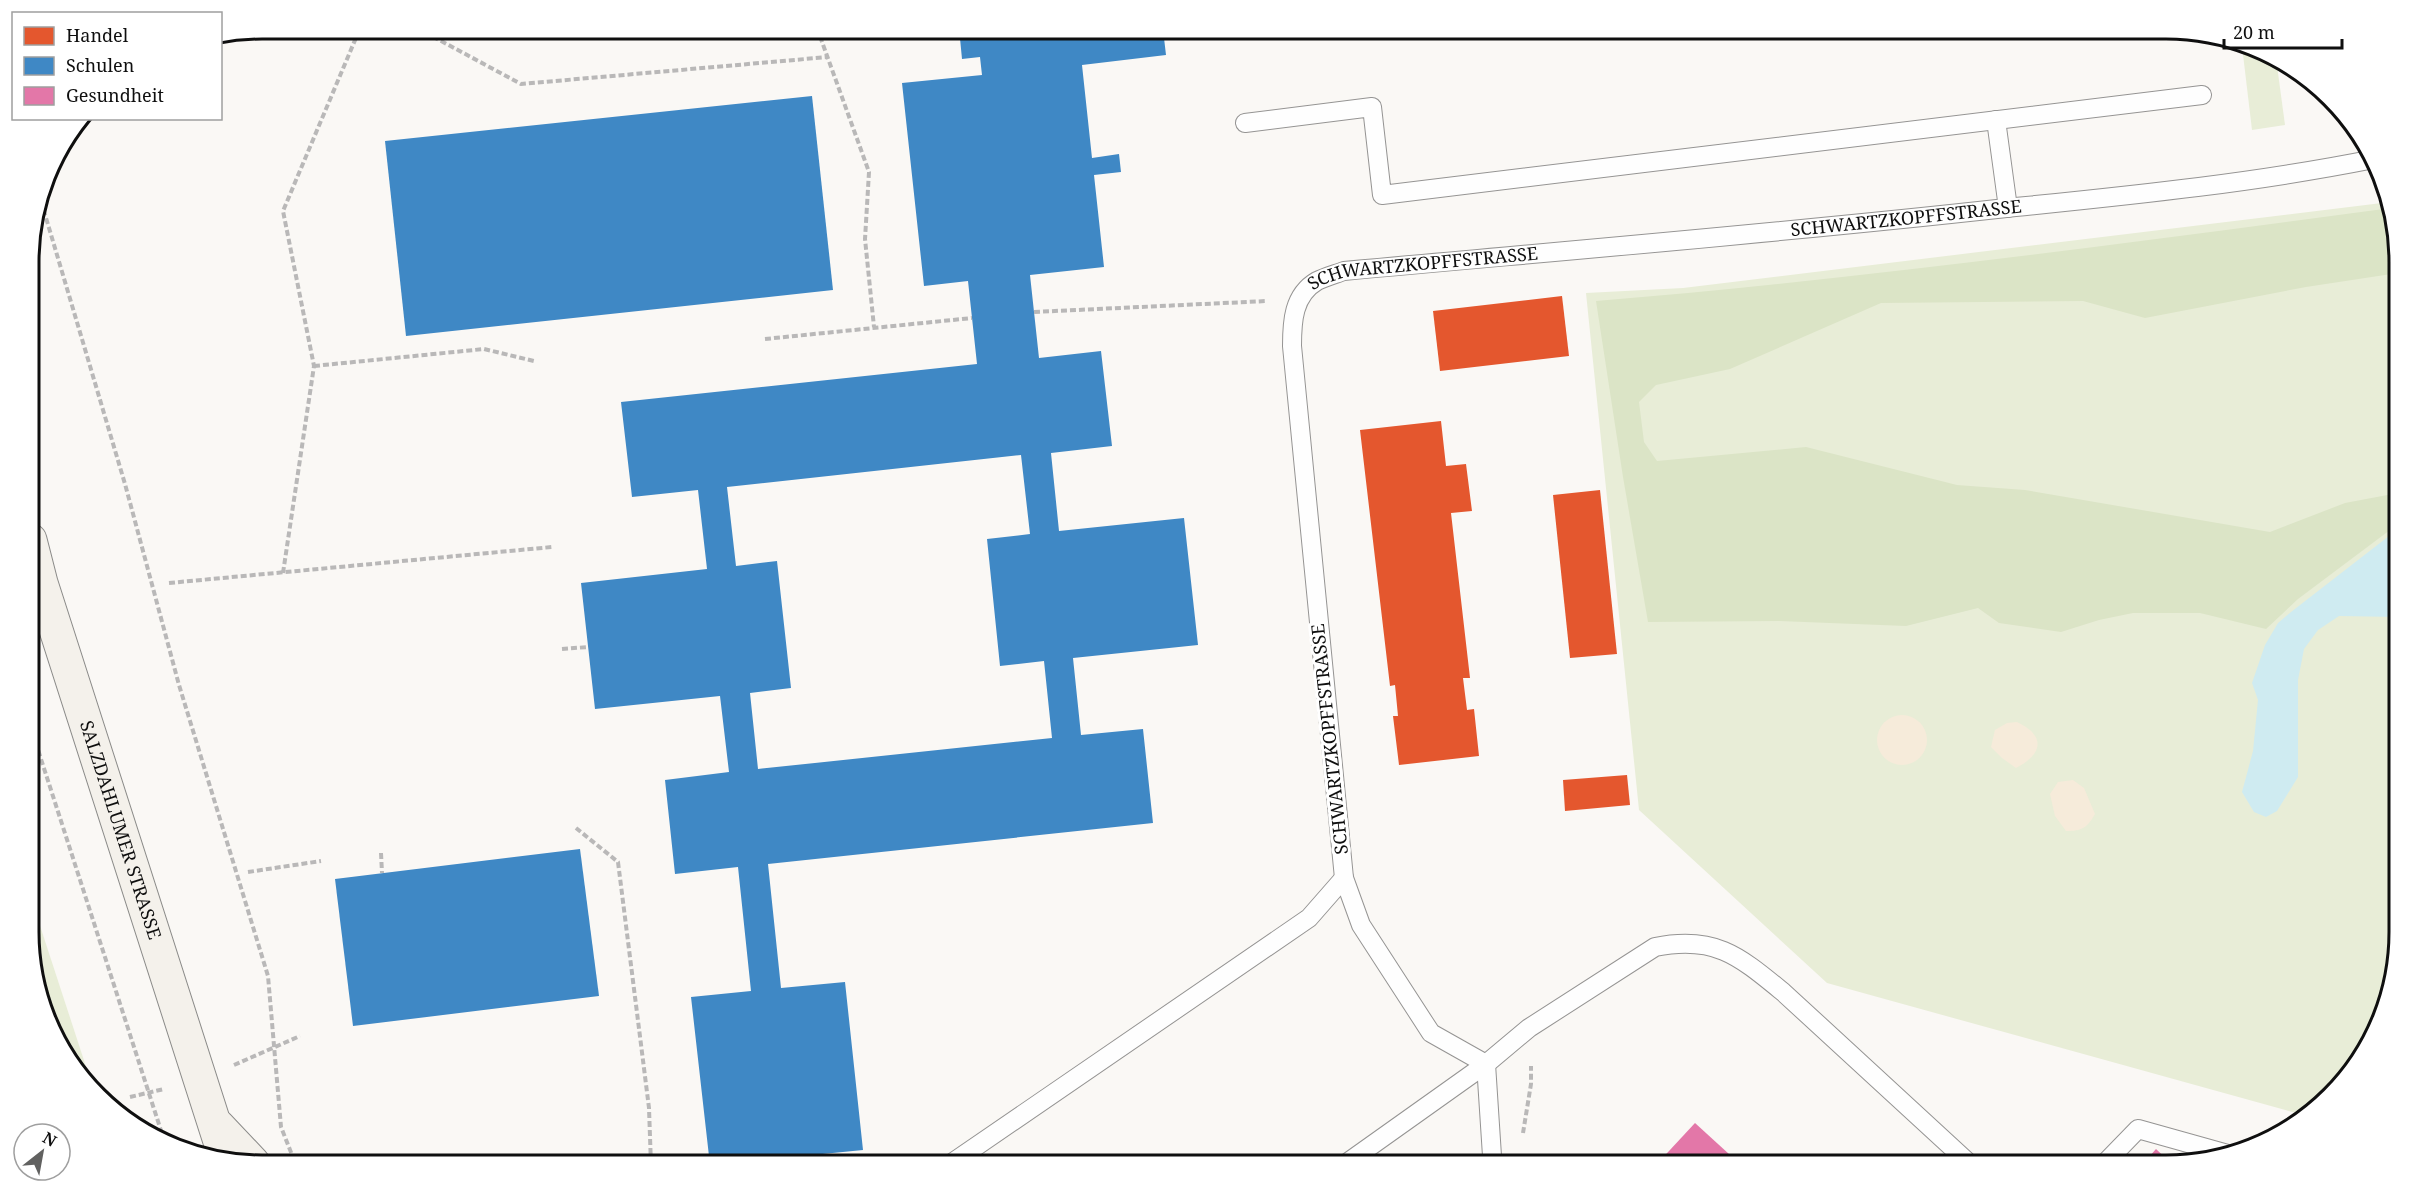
<svg xmlns="http://www.w3.org/2000/svg" width="2428" height="1194" viewBox="0 0 2428 1194" font-family="'Noto Serif',serif">
	<style>
		.green { fill: #e8edd7 }
		.forest { fill: #dbe4c6 }
		.sand { fill: #f6ebda }
		.water { fill: #cfebf1 }
		.shops { fill: #e4572e }
		.schools { fill: #3f88c5; fill-rule: evenodd }
		.health { fill: #e377a8 }
		.lines { fill: none; stroke-linecap: round; stroke-linejoin: round }
		.service-casing { stroke: #959493; stroke-width: 20 }
		.secondary-casing { stroke: #8b8b89; stroke-width: 35 }
		.path { stroke: #b9b8b8; stroke-width: 4; stroke-dasharray: 6 3; stroke-linecap: butt }
		.service { stroke: #fefefe; stroke-width: 18 }
		.secondary { stroke: #f4f1eb; stroke-width: 33 }
		.labels { text-anchor: middle; stroke-width: 6; stroke-linejoin: round; paint-order: stroke }
		.street-label { font-size: 18px; fill: #0f0f0f; stroke: #fff }
		.rim { fill: none; stroke: #0f0f0f; stroke-width: 3 }
	</style>
	<rect width="100%" height="100%" fill="#faf8f5"/>
	<g class="green">
		<path d="M2242,46L2269,52L2276,58L2285,125L2252,130Z"/>
		<path d="M2390,202L2398,232L2399,932L2376,1035L2342,1086L2307,1116L1827,983L1639,810L1586,293L1683,288Z"/>
		<path d="M30,895L93,1088L77,1074L46,1021L31,963Z"/>
	</g>
	<path class="forest" d="M2391,208L2398,232V273L2306,287L2145,318L2083,301L1881,303L1730,369L1656,385L1639,402L1644,442L1657,461L1806,447L1957,485L2025,490L2270,532L2345,503L2398,493V524L2298,599L2266,629L2200,613H2133L2099,620L2061,632L1999,623L1978,608L1906,626L1779,621L1648,622L1623,477L1596,301C1862,279 2127,243 2391,208Z"/>
	<g class="sand">
		<circle cx="1902" cy="740" r="25"/>
		<path d="M2017,722C2047,736 2042,755 2016,768L2002,758L1991,747L1995,730L2007,723Z"/>
		<path d="M2073,780L2084,788L2095,814C2087,828 2082,831 2066,831L2055,816L2050,794L2058,782Z"/>
	</g>
	<path class="water" d="M2398,529L2399,617L2339,616L2318,630L2304,649L2298,680V777L2277,811L2266,817L2254,812L2242,792L2253,751L2258,700L2252,683L2265,645L2278,623L2291,612Z"/>
	<g class="shops">
		<path d="M1562,296L1569,356L1440,371L1433,311Z"/>
		<path d="M1441,421L1446,466L1466,464L1472,511L1451,513L1470,678H1463L1467,710L1474,709L1479,756L1399,765L1393,716H1398L1395,685L1390,686L1360,430Z"/>
		<path d="M1600,490L1617,654L1570,658L1553,495Z"/>
		<path d="M1627,775L1630,805L1565,811L1563,780Z"/>
	</g>
	<g class="schools">
		<path d="M959,28H1198L1199,34L1164,38L1166,55L1082,65L1092,158L1119,154L1121,172L1094,175L1104,267L1030,275L1039,358L1101,351L1112,446L1051,453L1059,531L1184,518L1198,645L1073,658L1081,735L1143,729L1153,823L768,864L781,988L845,982L863,1150L710,1165L691,997L751,991L738,867L675,874L665,780L729,772L720,696L595,709L581,583L707,569L698,490L632,497L621,402L977,364L968,281L924,286L902,83L982,75L980,57L962,59ZM1021,455L1030,534L987,539L1000,666L1044,661L1052,738L758,769L750,693L791,688L777,561L736,566L727,487Z"/>
		<path d="M812,96L833,290L406,336L385,141Z"/>
		<path d="M580,849L599,996L353,1026L335,879Z"/>
	</g>
	<g class="health">
		<path d="M1695,1123L1741,1165H1656Z"/>
		<path d="M2156,1149L2173,1165H2142Z"/>
	</g>
	<g class="lines">
		<g class="service-casing">
			<g id="service">
				<path d="M1996,120L2008,208"/>
				<path d="M1245,123L1372,107L1382,195L2202,95"/>
				<path id="s1" d="M1486,1064L1431,1033L1361,925L1344,878L1292,346C1292,322 1293,295 1317,281C1325,277 1336,274 1344,271C1562,251 1780,233 1997,209C2123,196 2249,184 2374,159"/>
				<path d="M1486,1064L1492,1156L1490,1165"/>
				<path d="M949,1165L1309,918L1344,878"/>
				<path d="M1344,1165L1486,1064L1529,1028L1655,947C1715,935 1739,956 1783,992L1971,1165"/>
				<path d="M2103,1165L2138,1129L2231,1155"/>
			</g>
		</g>
		<g class="secondary-casing">
			<g id="secondary">
				<path id="s2" d="M30,540L41,583L225,1157"/>
				<path d="M218,1126L253,1163"/>
			</g>
		</g>
		<g class="path">
			<path d="M417,28L521,84L828,57"/>
			<path d="M817,28L869,172L865,239L874,327"/>
			<path d="M41,201L125,484L179,685L268,976L281,1127L296,1165"/>
			<path d="M1034,312L1267,301"/>
			<path d="M765,339L972,318"/>
			<path d="M314,366L484,349L534,361"/>
			<path d="M283,573L314,366L283,211L358,33L383,28"/>
			<path d="M169,583L552,547"/>
			<path d="M562,649L588,647"/>
			<path d="M30,725L165,1143"/>
			<path d="M576,828L618,862L649,1108L651,1165"/>
			<path d="M381,853L382,873"/>
			<path d="M248,872L321,861"/>
			<path d="M234,1065L300,1036"/>
			<path d="M130,1097L164,1089"/>
			<path d="M1523,1133L1531,1084V1066"/>
		</g>
		<use href="#service" class="service"/>
		<use href="#secondary" class="secondary"/>
	</g>
	<g class="labels">
		<g class="street-label">
			<text dy="6" stroke="none"><textPath href="#s1" startOffset="1443">SCHWARTZKOPFFSTRASSE</textPath></text>
			<text dy="6" stroke="none"><textPath href="#s1" startOffset="957">SCHWARTZKOPFFSTRASSE</textPath></text>
			<text transform="translate(1330 739) rotate(-96)" y="6">SCHWARTZKOPFFSTRASSE</text>
			<text dy="6" stroke="none"><textPath href="#s2" startOffset="304">SALZDAHLUMER STRASSE</textPath></text>
		</g>
	</g>
	<path d="M0 0H2428V1194H0ZM262 39H2166A223 223 0 0 1 2389 262V932A223 223 0 0 1 2166 1155H262A223 223 0 0 1 39 932V262A223 223 0 0 1 262 39Z" fill="#fff" fill-rule="evenodd"/>
	<path class="rim" d="M262 39H2166A223 223 0 0 1 2389 262V932A223 223 0 0 1 2166 1155H262A223 223 0 0 1 39 932V262A223 223 0 0 1 262 39Z"/>
	<rect x="12" y="12" width="210" height="108" fill="#ffffff" stroke="#9f9f9f" stroke-width="1.5"/>
	<rect x="24" y="27" width="30" height="18" fill="#e4572e" stroke="#9f9f9f" stroke-width="1.5"/>
	<text x="66" y="42" font-size="18" fill="#0f0f0f">Handel</text>
	<rect x="24" y="57" width="30" height="18" fill="#3f88c5" stroke="#9f9f9f" stroke-width="1.5"/>
	<text x="66" y="72" font-size="18" fill="#0f0f0f">Schulen</text>
	<rect x="24" y="87" width="30" height="18" fill="#e377a8" stroke="#9f9f9f" stroke-width="1.5"/>
	<text x="66" y="102" font-size="18" fill="#0f0f0f">Gesundheit</text>
	<g transform="translate(42 1152) rotate(31)"><circle r="28" fill="#ffffff" stroke="#9f9f9f" stroke-width="1.5"/>
	<path d="M0-4.5L10 22L0 15L-10 22Z" fill="#616160"/>
	<text y="-9" font-size="16" font-weight="bold" text-anchor="middle" fill="#0f0f0f">N</text>
	</g>
	<path d="M2224 39v9h118v-9" fill="none" stroke="#0f0f0f" stroke-width="3"/>
	<text x="2233" y="39" font-size="18" fill="#0f0f0f" stroke="#ffffff" stroke-width="4.5" paint-order="stroke">20 m</text>
</svg>
